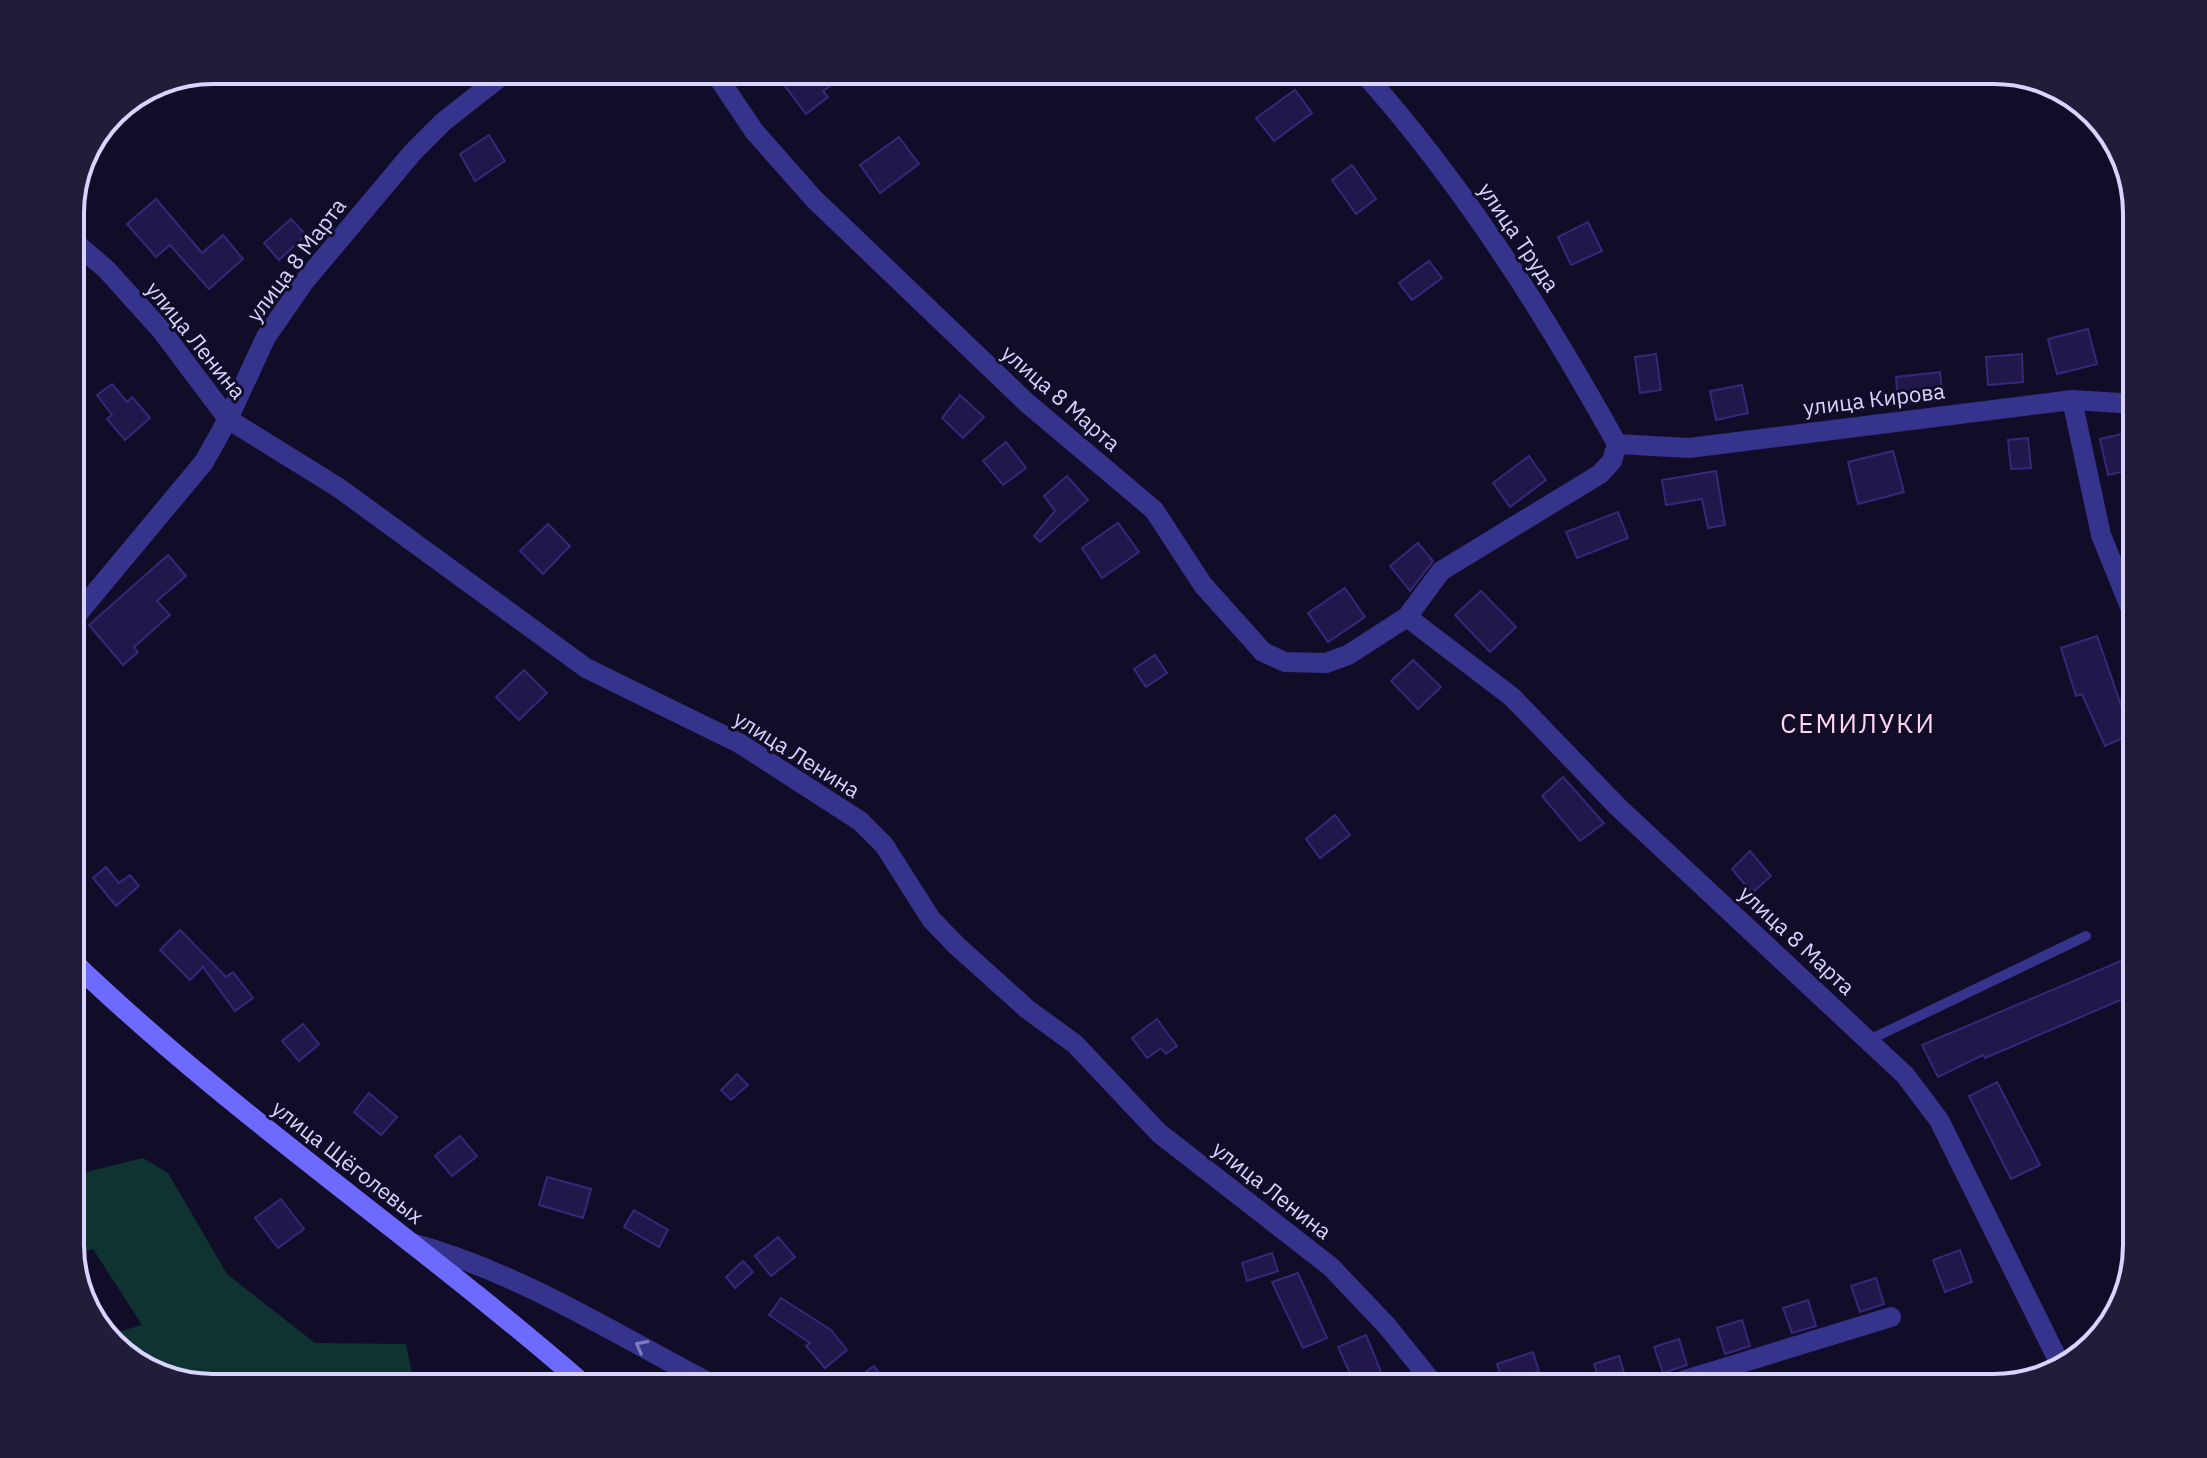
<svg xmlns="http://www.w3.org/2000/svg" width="2207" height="1458" viewBox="0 0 2207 1458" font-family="'IBM Plex Sans',sans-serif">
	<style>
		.green { fill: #0f3331 }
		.building { fill: #21174b; stroke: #36277a; stroke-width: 2 }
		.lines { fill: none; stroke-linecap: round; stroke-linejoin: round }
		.lane { stroke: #35338c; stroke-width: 10 }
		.street { stroke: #35338c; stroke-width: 20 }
		.secondary { stroke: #6d6bff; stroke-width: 20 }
		.oneway { stroke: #7f7bc0 }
		.labels { text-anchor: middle; stroke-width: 6; stroke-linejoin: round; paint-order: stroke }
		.street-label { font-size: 22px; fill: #d9d4ff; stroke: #110d28 }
		.quarter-label { font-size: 26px; letter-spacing: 2px; fill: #ffd6f1; stroke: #110d28 }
		.rim { fill: none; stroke: #d9d4ff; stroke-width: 4 }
	</style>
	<rect width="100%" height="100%" fill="#110d28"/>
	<path class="green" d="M143,1158L168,1173L227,1274L315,1343L406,1344L415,1388H213L134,1364L107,1335L142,1325L93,1249L71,1255L70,1176Z"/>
	<g class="building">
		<path d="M798,70H833L840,79L823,91L828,97L806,114L782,82Z"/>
		<path d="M1295,90L1312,113L1274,141L1256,118Z"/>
		<path d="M489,135L505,161L475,181L460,154Z"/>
		<path d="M899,137L919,164L880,193L860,165Z"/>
		<path d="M1352,165L1376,199L1356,214L1332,180Z"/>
		<path d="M156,199L202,253L223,235L243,259L209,289L170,245L156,257L127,224Z"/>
		<path d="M291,219L306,235L279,260L264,243Z"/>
		<path d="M1588,222L1602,251L1571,265L1558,237Z"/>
		<path d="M1429,261L1442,278L1412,300L1399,283Z"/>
		<path d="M2088,329L2097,364L2057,374L2048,339Z"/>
		<path d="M1656,354L1661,390L1640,393L1635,357Z"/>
		<path d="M2022,354L2023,382L1988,385L1986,357Z"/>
		<path d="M1940,372L1943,400L1898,404L1896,377Z"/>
		<path d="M112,384L127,402L132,397L150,418L125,440L107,419L112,415L97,395Z"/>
		<path d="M1742,385L1748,413L1716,420L1710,391Z"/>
		<path d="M960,395L984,417L963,438L942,418Z"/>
		<path d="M2135,431L2137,468L2108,475L2100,439Z"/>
		<path d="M2028,438L2031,468L2011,469L2008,440Z"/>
		<path d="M1006,442L1026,468L1003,485L983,461Z"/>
		<path d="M1893,451L1904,492L1858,504L1848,462Z"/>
		<path d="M1529,456L1546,480L1510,507L1493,483Z"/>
		<path d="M1716,471L1725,525L1708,528L1702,499L1666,505L1662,480Z"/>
		<path d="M1067,476L1088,500L1040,542L1034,536L1055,511L1044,496Z"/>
		<path d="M1618,512L1628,538L1577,558L1566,532Z"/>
		<path d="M1118,523L1139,552L1102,578L1082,548Z"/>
		<path d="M548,524L570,546L543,574L520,551Z"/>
		<path d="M1418,543L1433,561L1410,591L1390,566Z"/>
		<path d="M168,555L186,576L157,601L170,615L134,647L138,652L123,665L89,625Z"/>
		<path d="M1345,588L1365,617L1328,642L1308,613Z"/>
		<path d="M1481,591L1516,627L1490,652L1455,615Z"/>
		<path d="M2097,636L2121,705L2134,733L2105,746L2082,694L2076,696L2061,648Z"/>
		<path d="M1155,655L1167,673L1146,687L1134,669Z"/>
		<path d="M1413,660L1441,687L1418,709L1391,681Z"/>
		<path d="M524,670L547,693L519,720L496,697Z"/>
		<path d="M1563,777L1604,823L1580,841L1542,796Z"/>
		<path d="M1335,815L1350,835L1320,858L1306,839Z"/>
		<path d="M1750,851L1771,876L1752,893L1732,869Z"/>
		<path d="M106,867L119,883L130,875L139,886L116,906L93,878Z"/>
		<path d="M180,930L226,977L233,972L253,998L235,1011L203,967L190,980L160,950Z"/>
		<path d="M2123,960L2137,993L1985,1058L1983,1055L1938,1077L1922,1045Z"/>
		<path d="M1157,1019L1177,1046L1166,1054L1161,1048L1147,1058L1132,1038Z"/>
		<path d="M303,1024L319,1044L299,1061L282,1041Z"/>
		<path d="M737,1074L748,1085L731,1100L721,1090Z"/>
		<path d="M1997,1082L2040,1165L2011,1179L1969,1096Z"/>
		<path d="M369,1093L397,1117L381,1135L354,1112Z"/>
		<path d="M460,1136L477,1156L452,1176L435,1156Z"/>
		<path d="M547,1177L591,1189L583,1218L539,1205Z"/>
		<path d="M281,1199L304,1229L278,1248L255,1218Z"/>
		<path d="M634,1210L668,1230L659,1247L624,1227Z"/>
		<path d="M778,1237L795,1257L771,1276L755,1256Z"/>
		<path d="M1960,1250L1972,1282L1945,1292L1933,1260Z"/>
		<path d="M1272,1253L1278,1271L1247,1281L1242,1263Z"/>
		<path d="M743,1261L753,1272L735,1288L726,1277Z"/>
		<path d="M1298,1273L1327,1338L1303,1348L1272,1282Z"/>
		<path d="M1876,1278L1884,1304L1860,1312L1851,1286Z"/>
		<path d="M781,1298L831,1330L847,1350L825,1368L806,1346L810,1343L769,1315Z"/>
		<path d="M1808,1300L1816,1326L1792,1333L1783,1308Z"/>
		<path d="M1742,1320L1750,1346L1725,1354L1717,1328Z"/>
		<path d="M1366,1335L1381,1372L1354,1382L1338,1347Z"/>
		<path d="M1679,1339L1687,1365L1663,1373L1654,1347Z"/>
		<path d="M1533,1352L1539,1371L1503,1383L1497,1364Z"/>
		<path d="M1619,1356L1627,1382L1602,1388L1594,1364Z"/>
		<path d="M874,1366L890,1388H844Z"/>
	</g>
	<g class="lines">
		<path class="lane" d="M1869,1040L2086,936"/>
		<g class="street">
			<path d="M713,70L754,131L814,199L1027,403L1154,510L1203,585L1263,652L1285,662L1326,663L1348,655L1407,617L1441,571L1600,474L1612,461L1617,444"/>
			<path d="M1361,70C1463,184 1543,311 1617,444"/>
			<path d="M70,238L107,270L161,330L228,419L339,488L586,668L739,743L860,821L884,845L931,919L956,945L1027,1009L1075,1044L1159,1133L1331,1267L1387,1326L1437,1388"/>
			<path d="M2072,400L2101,535L2137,624"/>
			<path d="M1617,444L1689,448L2072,400L2137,404"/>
			<path d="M1407,617L1512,697L1618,807L1905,1075L1939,1120L2063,1370"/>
			<path d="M70,623L204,462L228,419L266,337L304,282L413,152L443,122L509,70"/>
			<path d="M411,1243C522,1273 618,1336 719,1388"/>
			<path d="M1659,1388L1891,1317"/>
		</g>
		<path class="secondary" d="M70,959C232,1115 419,1240 588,1388"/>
	</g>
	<defs><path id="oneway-chevron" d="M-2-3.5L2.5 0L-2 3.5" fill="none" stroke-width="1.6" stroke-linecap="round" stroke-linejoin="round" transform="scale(2)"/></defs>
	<use class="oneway" href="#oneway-chevron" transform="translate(641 1346) rotate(-152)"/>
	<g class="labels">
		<g class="street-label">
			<text transform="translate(1519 237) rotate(56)" y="8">улица Труда</text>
			<text transform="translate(296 260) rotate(-53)" y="8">улица 8 Марта</text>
			<text transform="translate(196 340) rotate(51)" y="8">улица Ленина</text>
			<text transform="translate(1061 398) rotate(41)" y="8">улица 8 Марта</text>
			<text transform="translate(1874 399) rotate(-7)" y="8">улица Кирова</text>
			<text transform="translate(797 754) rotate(32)" y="8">улица Ленина</text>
			<text transform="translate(1797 940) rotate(43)" y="8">улица 8 Марта</text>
			<text transform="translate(348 1162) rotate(38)" y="8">улица Щёголевых</text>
			<text transform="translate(1272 1190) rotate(38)" y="8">улица Ленина</text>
		</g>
		<g class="quarter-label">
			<text x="1858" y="733">СЕМИЛУКИ</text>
		</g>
	</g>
	<path d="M0 0H2207V1458H0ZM213 84H1994A129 129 0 0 1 2123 213V1245A129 129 0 0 1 1994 1374H213A129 129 0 0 1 84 1245V213A129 129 0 0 1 213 84Z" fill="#211d39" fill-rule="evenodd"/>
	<path class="rim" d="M213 84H1994A129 129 0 0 1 2123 213V1245A129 129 0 0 1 1994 1374H213A129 129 0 0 1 84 1245V213A129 129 0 0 1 213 84Z"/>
</svg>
